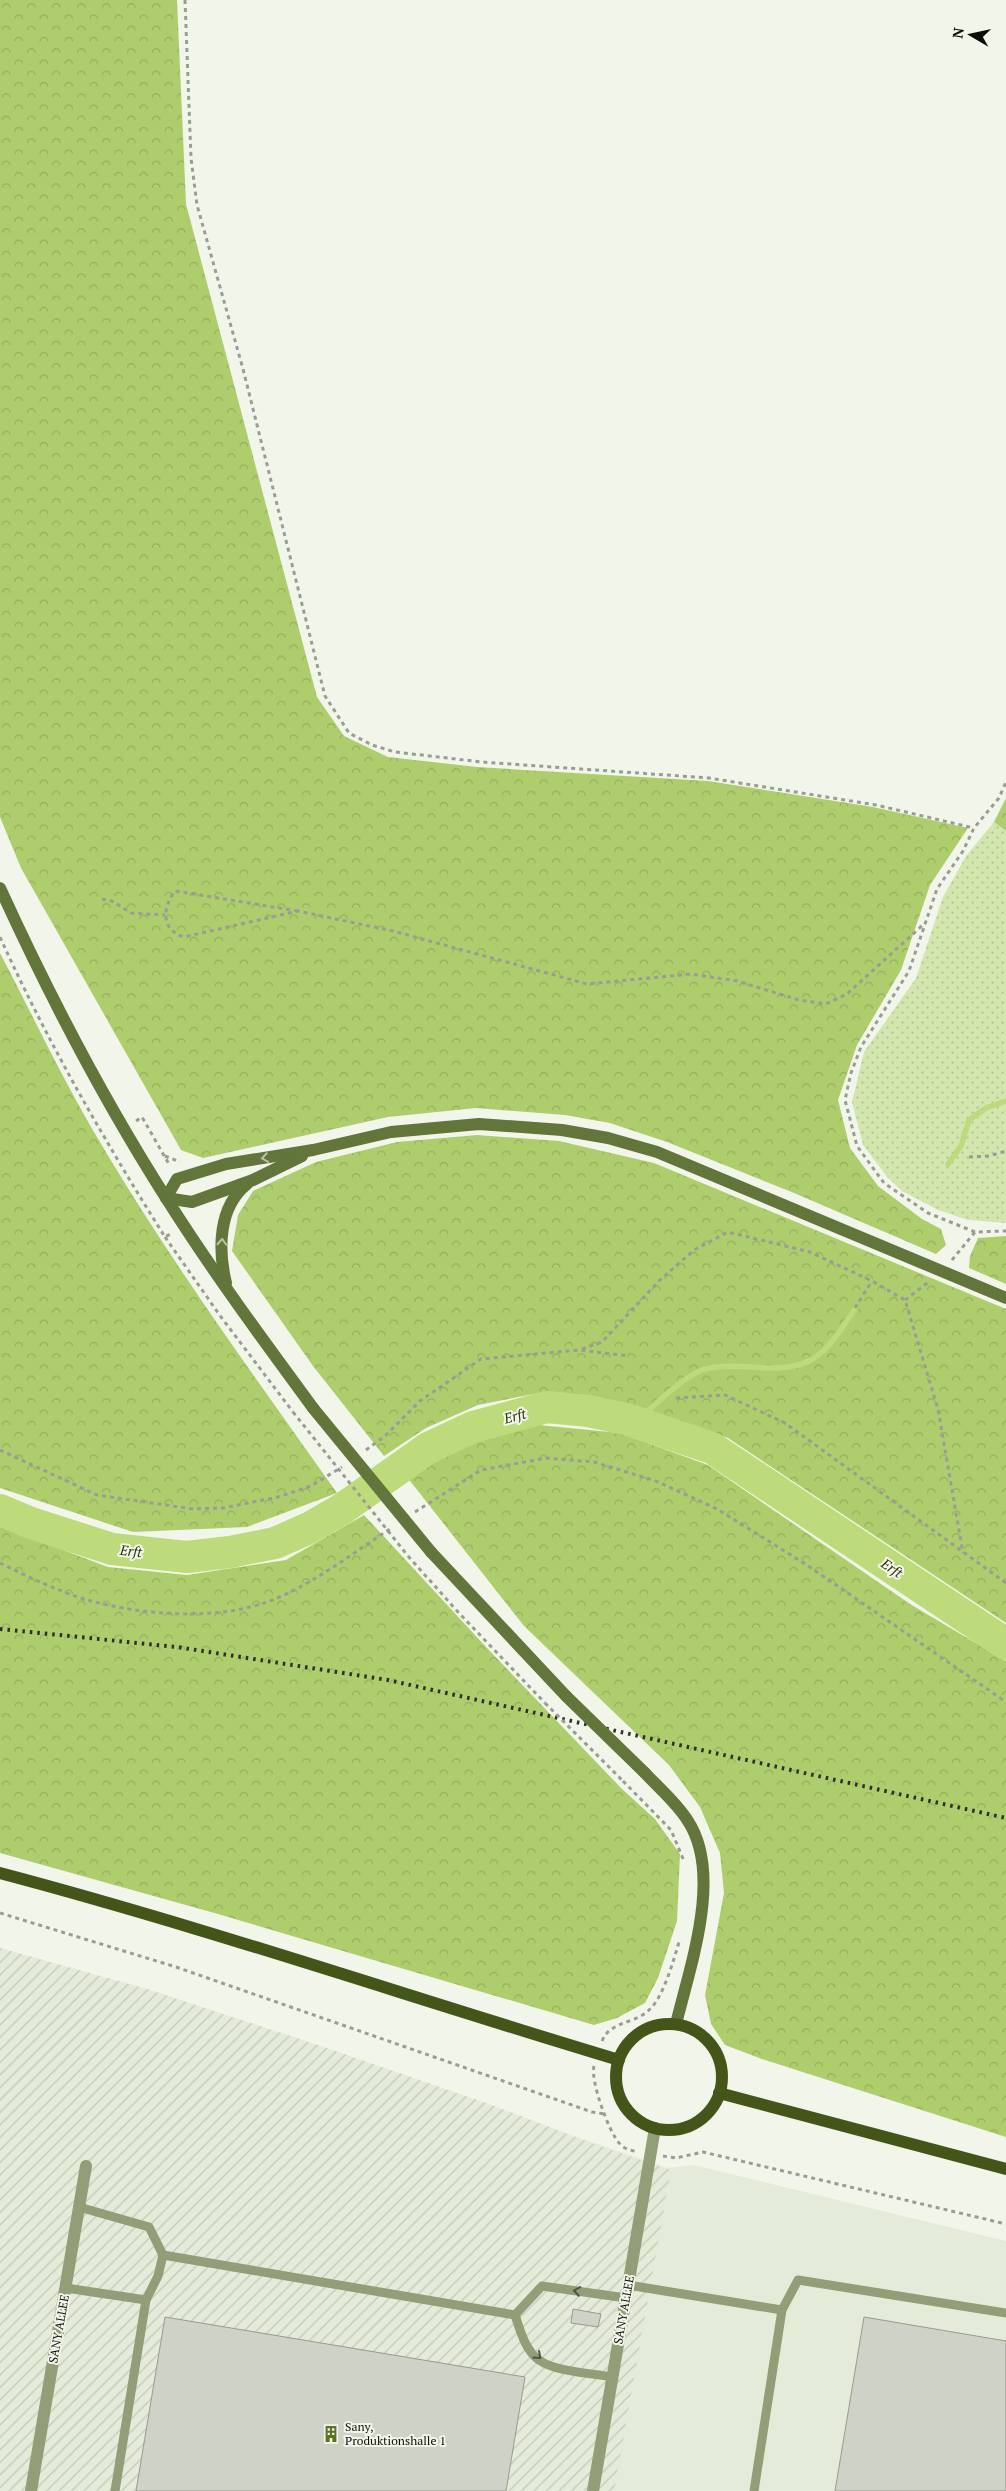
<svg xmlns="http://www.w3.org/2000/svg" width="1006" height="2491" viewBox="0 0 1006 2491" font-family="'PT Serif',serif">
	<style>
		.built { fill: #e5ebd9 }
		.industrial { fill: url(#industrial-furrows) }
		.grass { fill: url(#grass-dots) }
		.forest { fill: url(#forest-crowns) }
		.lines { fill: none; stroke-linecap: round; stroke-linejoin: round }
		.stream { stroke: #bddb7b; stroke-width: 5.5 }
		.river { stroke: #bddb7b; stroke-width: 32 }
		.building { fill: #ced2c7; stroke: #979b90 }
		.path { stroke: #9a9d94; stroke-width: 3; stroke-dasharray: 4 4; stroke-linecap: butt }
		.lane { stroke: #919e77; stroke-width: 9 }
		.street { stroke: #919e77; stroke-width: 12 }
		.secondary { stroke: #62753a; stroke-width: 12 }
		.primary { stroke: #445519; stroke-width: 12 }
		.rail { stroke: #2e2f2a; stroke-width: 4; stroke-dasharray: 2.5 5; stroke-linecap: butt }
		.path-bridge { stroke: #9a9d94; stroke-width: 3; stroke-dasharray: 4 4; stroke-linecap: butt }
		.secondary-bridge { stroke: #62753a; stroke-width: 12 }
		.oneway { stroke: #b8c2a4 }
		.oneway2 { stroke: #4f5640 }
		.labels { text-anchor: middle; stroke-width: 4; stroke-linejoin: round; paint-order: stroke }
		.street-label { font-size: 12px; fill: #0d0e0a; stroke: #f2f6ea }
		.poi-label { font-size: 12px; fill: #0d0e0a; stroke: #f2f6ea; text-anchor: start }
		.water-label { font-size: 14px; font-style: italic; fill: #2a350d; stroke: #f2f6ea }
	</style>
	<defs>
		<pattern id="industrial-furrows" width="10" height="10" patternUnits="userSpaceOnUse" patternTransform="scale(1.25)"><rect width="10" height="10" fill="#e5ebd9"/><path d="M-1 1l2-2M0 10L10 0M9 11l2-2" fill="none" stroke="#c3c8b9"/></pattern>
		<pattern id="grass-dots" width="8" height="8" patternUnits="userSpaceOnUse" patternTransform="scale(1.25)"><rect width="8" height="8" fill="#d2e6ae"/><path d="M2 2h.1M6 6h.1" fill="none" stroke="#b3c494" stroke-width="1.8" stroke-linecap="round"/></pattern>
		<pattern id="forest-crowns" width="20" height="18" patternUnits="userSpaceOnUse" patternTransform="scale(1.25)"><rect width="20" height="18" fill="#aecd6d"/><path d="M2 6a3 3 0 1 1 6 0M12 15a3 3 0 1 1 6 0" fill="none" stroke="#94af5d"/></pattern>
	</defs>
	<rect width="100%" height="100%" fill="#f2f6ea"/>
	<path class="built" d="M0,1951L154,1991L667,2168L694,2165L1006,2241V2491H0Z"/>
	<path class="industrial" d="M0,1948L144,1988L321,2046L492,2105L594,2144L671,2170L614,2491H0Z"/>
	<path class="grass" d="M994,822L1006,831V1223L968,1220L938,1210L902,1191L888,1178L863,1145L852,1102L864,1052L916,978L943,897L966,856Z"/>
	<g class="forest">
		<path d="M0,0H177L186,204L317,697L344,736L388,757L477,767L708,781L873,807L968,828L930,885L901,970L857,1045L838,1100L850,1148L878,1186L922,1219L941,1229L946,1245L936,1254L794,1193L667,1142L610,1123L565,1115L476,1108L388,1117L203,1158L181,1150L21,868L0,817Z"/>
		<path d="M1006,798V831L994,822Z"/>
		<path d="M0,953C30,1010 58,1070 91,1127C165,1254 252,1373 337,1493L247,1527L133,1532L0,1488Z"/>
		<path d="M477,1135L559,1141L654,1163L1006,1309V1623L728,1438L640,1407L544,1392L478,1405L426,1428L384,1456L313,1366L232,1251L238,1215L253,1191L316,1162L397,1142Z"/>
		<path d="M1006,1236V1284L969,1268L970,1256L978,1238Z"/>
		<path d="M539,1425L620,1433L708,1465L910,1604L1006,1661V2137L762,2059L725,2045L711,2024L705,1995L724,1893L720,1853L700,1807L669,1765L524,1626L407,1477L470,1444Z"/>
		<path d="M364,1515L487,1648L622,1789L655,1819L680,1854L677,1921L658,1978L645,2003L617,2018L594,2025L218,1914L0,1853V1526L108,1567L187,1575L286,1560Z"/>
	</g>
	<g class="lines">
		<g class="stream">
			<path d="M948,1164L961,1146L969,1120L986,1108L1006,1101"/>
			<path d="M636,1422C654,1406 680,1379 702,1370C716,1365 736,1366 751,1367C813,1372 822,1358 855,1309"/>
		</g>
		<path class="river" d="M0,1510L31,1523L112,1549L187,1557L230,1552L275,1543L309,1528L342,1509L428,1448L473,1427L547,1407L588,1411L626,1419L712,1448L1006,1644"/>
	</g>
	<g class="building">
		<path d="M573,2309L601,2314L598,2327L571,2323Z"/>
		<path d="M165,2317L525,2377L506,2491H136Z"/>
		<path d="M864,2317L1006,2341V2491H835Z"/>
	</g>
	<g class="lines">
		<g class="path">
			<path d="M185,0L191,158L197,205L243,369L325,696L349,733L372,745L395,752L482,762L709,778L876,805L974,828"/>
			<path d="M102,899L112,901L131,913L165,915"/>
			<path d="M298,911L175,891C162,908 161,930 184,937L298,911L393,931L587,984L691,974L737,981L799,1000L826,1004L847,994L925,923"/>
			<path d="M0,937C47,1041 104,1140 165,1237L172,1233"/>
			<path d="M136,1121L142,1117L170,1166"/>
			<path d="M165,1156L180,1162"/>
			<path d="M969,1157L989,1156L1006,1151"/>
			<path d="M975,1232L928,1213L884,1183L857,1146L845,1100L851,1073L861,1047L909,971L937,889L963,851L974,828L999,798L1006,782"/>
			<path d="M165,1237L221,1317L293,1412"/>
			<path d="M952,1260L975,1232L1006,1231"/>
			<path d="M905,1300L930,1281"/>
			<path d="M855,1308L872,1281"/>
			<path d="M582,1349L602,1342L660,1280L694,1250L728,1232L810,1252L872,1281L905,1300L938,1409L963,1553"/>
			<path d="M676,1398L725,1395L785,1423L1006,1583"/>
			<path d="M0,1450L97,1495L193,1509L223,1508L278,1497L311,1486L342,1467"/>
			<path d="M366,1450L385,1436L420,1401L481,1359L579,1350L629,1356"/>
			<path d="M415,1512L481,1470L546,1458L594,1462L656,1481L717,1509L807,1565L1006,1702"/>
			<path d="M408,1556L458,1612L545,1703"/>
			<path d="M0,1563C27,1576 55,1590 84,1599C143,1616 227,1623 284,1595C321,1578 359,1549 393,1527"/>
			<path d="M623,1781L671,1830L684,1861"/>
			<path d="M0,1913L176,1967L592,2112L605,2114"/>
			<path d="M602,2041C610,2021 635,2024 649,2010C664,1997 674,1958 680,1939"/>
			<path d="M594,2066C590,2080 609,2133 620,2144C624,2149 631,2150 637,2152"/>
			<path d="M663,2156L676,2158L703,2152L1006,2224"/>
		</g>
		<g class="lane">
			<path d="M79,2207L149,2227L163,2255L515,2315"/>
			<path d="M628,2285L782,2310"/>
			<path d="M66,2288L146,2300L158,2276L163,2255"/>
			<path d="M515,2315C520,2330 525,2350 539,2360C555,2372 592,2373 612,2377"/>
			<path d="M515,2315L542,2286L626,2298"/>
			<path d="M115,2491L146,2300"/>
			<path d="M754,2491L782,2310L798,2280L1006,2313"/>
		</g>
		<g class="street">
			<path d="M31,2491L86,2166"/>
			<path d="M593,2491L655,2128"/>
		</g>
		<g class="secondary">
			<path d="M0,888C48,993 106,1104 168,1201C213,1272 263,1340 313,1408"/>
			<path d="M166,1198L177,1179L226,1164L313,1150L391,1132L479,1124L562,1130L608,1138L657,1152L1006,1298"/>
			<path d="M166,1198L192,1202L253,1180L302,1156"/>
			<path d="M226,1283C218,1250 218,1207 247,1184"/>
			<path d="M431,1552L566,1696"/>
			<path d="M645,1773C659,1788 677,1803 688,1821C723,1875 690,1966 676,2024"/>
		</g>
		<g class="primary">
			<path d="M0,1873C208,1928 412,1998 619,2060"/>
			<circle cx="669" cy="2077" r="53"/>
			<path d="M719,2093L1006,2169"/>
		</g>
		<path class="rail" d="M0,1629L177,1647L388,1680L1006,1818"/>
		<g class="path-bridge">
			<path d="M293,1412L408,1556"/>
			<path d="M545,1703L623,1781"/>
		</g>
		<g class="secondary-bridge">
			<path d="M313,1408L431,1552"/>
			<path d="M566,1696L645,1773"/>
		</g>
	</g>
	<defs><path id="oneway-chevron" d="M-2-3.5L2.5 0L-2 3.5" fill="none" stroke-width="1.6" stroke-linecap="round" stroke-linejoin="round" transform="scale(1.25)"/></defs>
	<g class="oneway">
		<use href="#oneway-chevron" transform="translate(265 1158) rotate(171)"/>
		<use href="#oneway-chevron" transform="translate(222 1242) rotate(-87)"/>
	</g>
	<g class="oneway2">
		<use href="#oneway-chevron" transform="translate(577 2291) rotate(-171)"/>
		<use href="#oneway-chevron" transform="translate(538 2356) rotate(42)"/>
	</g>
	<defs>
		<g id="building-bare" transform="scale(1.35)"><path d="M-4-6H4V6H1V3H-1V6H-4ZM-2.5-4.3h1.7v1.8h-1.7ZM.8-4.3h1.7v1.8H.8ZM-2.5-1h1.7V.8h-1.7ZM.8-1h1.7V.8H.8Z" fill="#5c7223" stroke="#f2f6ea" stroke-width="2.5" paint-order="stroke"/></g>
	</defs>
	<g fill-rule="evenodd">
		<use href="#building-bare" x="331" y="2434"/>
	</g>
	<g class="labels">
		<g class="street-label">
			<text transform="translate(624 2310) rotate(-80)" y="4">SANY ALLEE</text>
			<text transform="translate(59 2329) rotate(-80)" y="4">SANY ALLEE</text>
		</g>
		<g class="poi-label">
			<text x="345" y="2431">Sany,<tspan x="345" dy="14">Produktionshalle 1</tspan></text>
		</g>
		<g class="water-label">
			<text transform="translate(515 1416) rotate(-15)" y="5">Erft</text>
			<text transform="translate(131 1551) rotate(6)" y="5">Erft</text>
			<text transform="translate(892 1568) rotate(34)" y="5">Erft</text>
		</g>
	</g>
	<g transform="translate(971 35) rotate(279)" stroke="#f2f6ea" stroke-width="4" paint-order="stroke">
	<path d="M0-4L9 19L0 12L-9 19Z" fill="#0d0e0a"/>
	<text y="-8" font-size="14" font-weight="bold" text-anchor="middle" fill="#0d0e0a">N</text>
	</g>
</svg>
